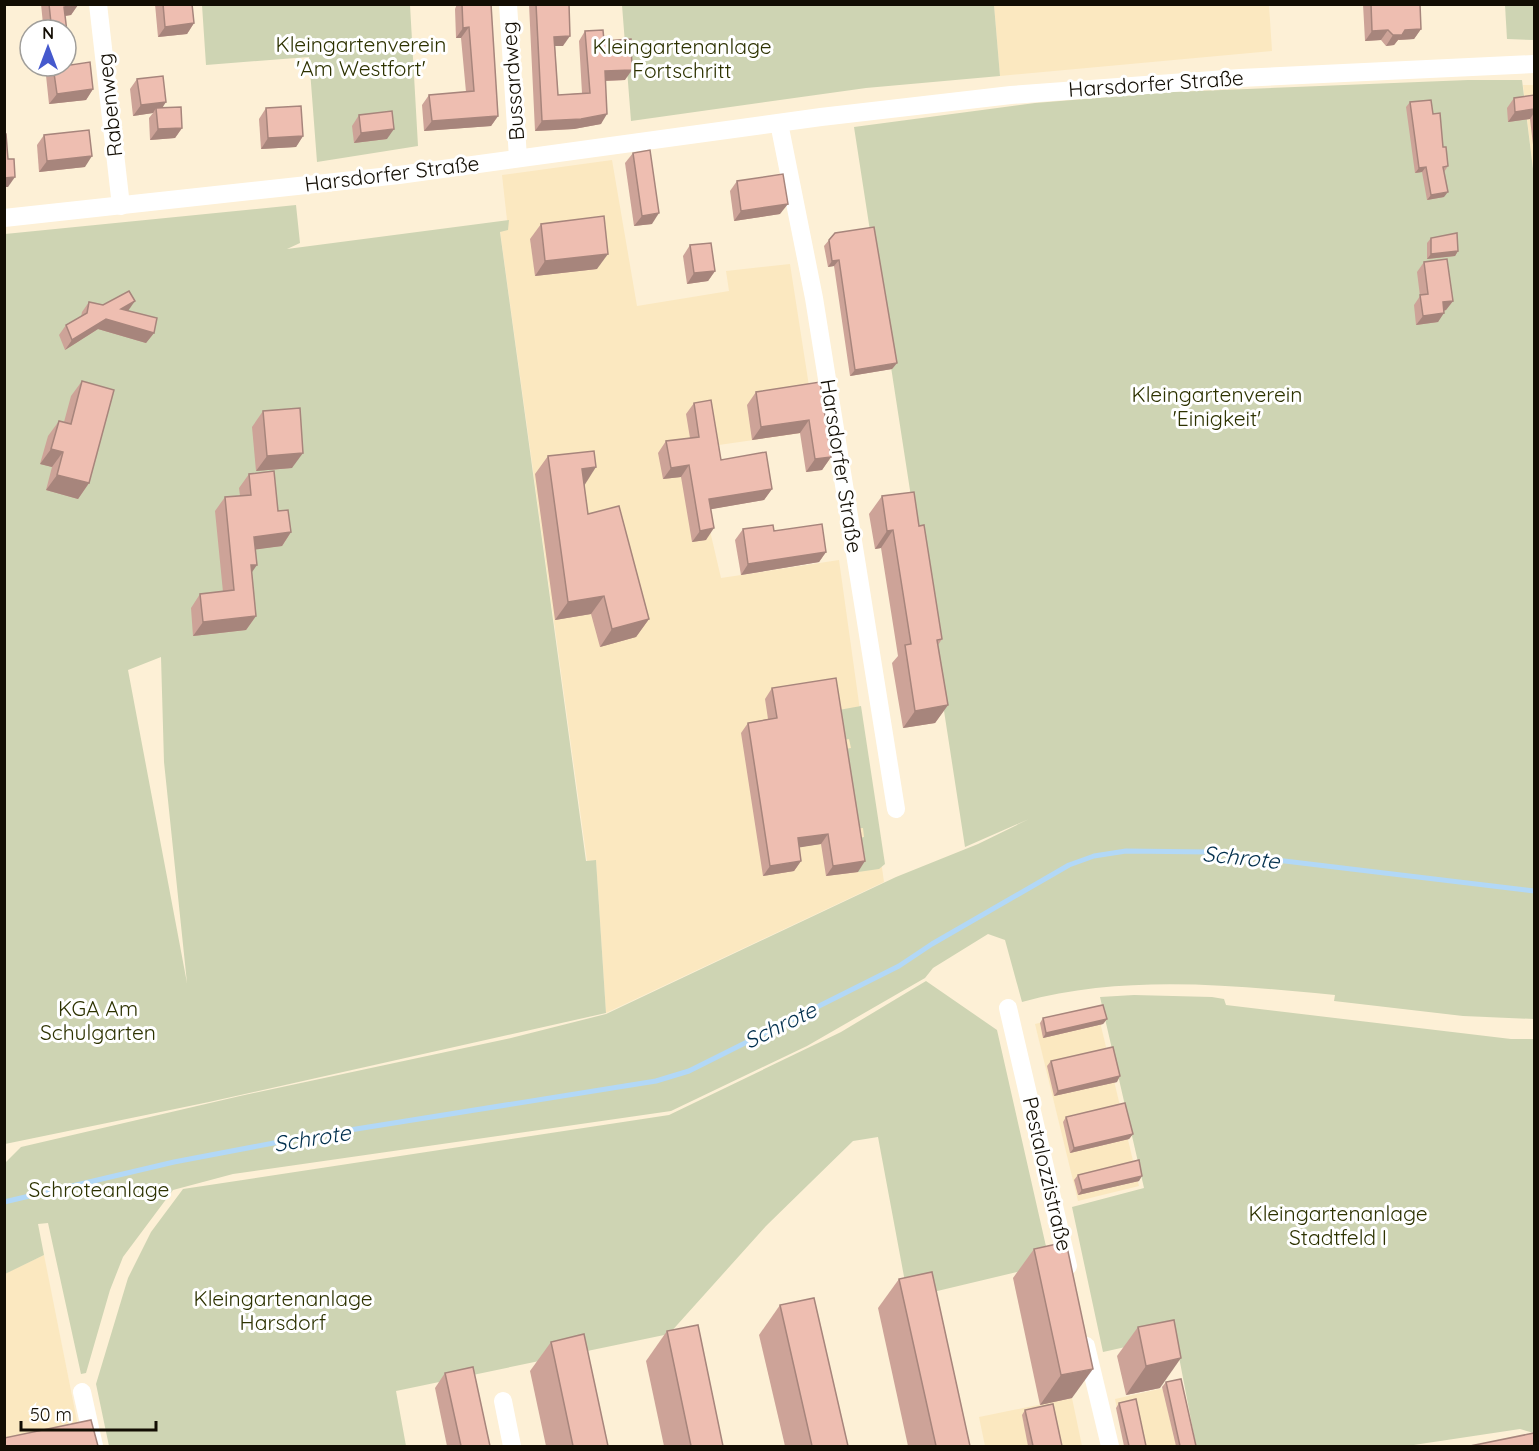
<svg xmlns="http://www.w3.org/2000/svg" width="1539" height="1451" viewBox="0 0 1539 1451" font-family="Quicksand,sans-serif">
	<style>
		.built { fill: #fbe8c0 }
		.green { fill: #ced4b3; fill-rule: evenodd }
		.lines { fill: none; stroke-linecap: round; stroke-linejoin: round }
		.stream { stroke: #b2d8f7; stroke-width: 5 }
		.minor { stroke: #fff; stroke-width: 18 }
		.wall { fill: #cda398 }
		.shaded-wall { fill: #a7857c }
		.building { fill: #eebeb1; stroke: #a7857c; stroke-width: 1.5 }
		.labels { text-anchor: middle; stroke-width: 6; stroke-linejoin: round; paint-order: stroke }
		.park-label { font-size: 21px; fill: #2d3200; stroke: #fff }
		.street-label { font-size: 21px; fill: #120d03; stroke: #fff }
		.water-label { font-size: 22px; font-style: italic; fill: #012f4d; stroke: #fff }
	</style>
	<rect width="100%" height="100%" fill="#fdf0d6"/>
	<g class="built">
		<path d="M994,5H1269L1272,51L1000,76Z"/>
		<path d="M1523,85H1534V177Z"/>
		<path d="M612,160L637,306L729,291L726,271L790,264L816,431L691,449L721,578L839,560L884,882L606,1013L596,860L587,861L500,231L508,229L502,175Z"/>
		<path d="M1097,1009L1139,1186L1078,1201L1035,1024Z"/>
		<path d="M44,1255L82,1446H5L4,1274Z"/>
		<path d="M1177,1385L1193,1446H1125L1115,1399Z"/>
		<path d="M1072,1398L1082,1446H985L979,1417Z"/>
	</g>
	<g class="green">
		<path d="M202,5H410L418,146L317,162L309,57L206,65Z"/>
		<path d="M622,5H994L1000,76L866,88L631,121Z"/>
		<path d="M1505,5H1534V40L1507,39Z"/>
		<path d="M1468,80H1522L1534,177V1019L1463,1016L1334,1001L1335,995L1315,993C1216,984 1119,976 1022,1002L1005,940L988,934L933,968L925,978L807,1046L671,1111L233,1174L173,1190L123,1257L110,1290L86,1373L81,1374L48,1223L38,1224L44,1255L5,1274V1163L21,1147L240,1096L511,1038L606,1014L896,877L978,844L1029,819L965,847L854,127L1035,103L1173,92Z"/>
		<path d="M296,205L300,243L287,249L509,220L508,230L500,232L586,861L596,860L606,1013L209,1102L5,1144V234ZM161,657L164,762L187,983L128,670Z"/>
		<path d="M861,706L885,864L879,869L858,872L853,839L864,837L863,828L851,829L839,750L851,748L849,739L837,741L833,711Z"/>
		<path d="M926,981L997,1030L1050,1264L908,1298L878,1137L853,1141L766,1226L669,1334L396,1391L406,1446H109L96,1384L128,1278L151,1232L183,1189L669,1115L841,1032Z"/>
		<path d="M1134,995L1212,997L1224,999L1226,1005L1511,1039H1534V1433L1520,1429L1407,1446H1196L1175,1336L1103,1352L1072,1207L1144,1188L1100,997Z"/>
	</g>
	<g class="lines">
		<path class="stream" d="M4,1202L174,1162L300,1138L656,1081L689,1071L899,966L932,944L1069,865L1094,856L1126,851L1210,852L1534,891"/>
		<g class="minor">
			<path d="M98,4L121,206"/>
			<path d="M508,4L518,158"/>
			<path d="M779,123L814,298L896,809"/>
			<path d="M4,218L399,175L821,117L1011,95L1240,78L1534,64"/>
			<path d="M1008,1008L1068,1266"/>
			<path d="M1086,1346L1110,1446"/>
			<path d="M82,1392L94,1446"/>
			<path d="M503,1401L512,1446"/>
		</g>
	</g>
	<g class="wall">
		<path d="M41,4H78L71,15L65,16L71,65L93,89L86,100L49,104L45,66H66V30H37L41,24H43Z"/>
		<path d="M155,4H192L194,23L187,34L158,37Z"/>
		<path d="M457,4H491L498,116L491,126L424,131L422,105L429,95L466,92L461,38H456L455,9Z"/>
		<path d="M529,4H569L563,46H555L558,95L582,93L579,41L585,31L604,41L625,80L606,81L601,124L574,129L535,131Z"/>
		<path d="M1363,4H1420L1421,29L1414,39L1398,40L1394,45L1386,46L1381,40L1365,41Z"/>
		<path d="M137,79L162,108L182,128L175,138L150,140L149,118L153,113L133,116L130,89Z"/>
		<path d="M1534,95V153L1530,119L1508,122L1507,108L1514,98Z"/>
		<path d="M1410,102L1433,114L1448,166L1444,172V197L1427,200L1422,172L1415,173L1406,107Z"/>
		<path d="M266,108L303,136L296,147L261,149L259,119Z"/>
		<path d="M359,115L387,139L354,143L352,126Z"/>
		<path d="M44,135L85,167L39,172L37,145Z"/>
		<path d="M633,153L652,224L634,226L625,163Z"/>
		<path d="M737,181L780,214L734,221L730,191Z"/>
		<path d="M541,224L597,269L535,276L530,239Z"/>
		<path d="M1431,238L1458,251L1455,256L1427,259V243Z"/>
		<path d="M829,240L897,363L892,369L850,376L834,266L828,267L824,246Z"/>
		<path d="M690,245L715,271L708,281L687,284L683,256Z"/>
		<path d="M1424,262L1453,301L1446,310L1444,311L1438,322L1416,325L1414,305L1420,296L1417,272Z"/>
		<path d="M89,302L127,311L154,333L146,343L98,329L65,350L59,335L66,325L81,317L82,312Z"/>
		<path d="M82,381L89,483L78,499L46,490L52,467L40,464L48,436L59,421L64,422L71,396Z"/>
		<path d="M820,382L831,457L822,470L806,472L800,433L752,440L747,405L756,392Z"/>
		<path d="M694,403L721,460L772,489L764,500L711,509L706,540L692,542L681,477L663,479L658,453L666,441L690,438L686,414Z"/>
		<path d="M263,411L292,468L256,471L252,427Z"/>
		<path d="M548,456L584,485L588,514L649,619L636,637L600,647L591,614L555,620L535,474Z"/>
		<path d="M249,474L278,511L291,532L282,546L256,549L251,573L256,616L246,630L193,636L191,608L200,594L223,592L215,511L225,497L240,496L239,488Z"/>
		<path d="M882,496L919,526L942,639L938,645L948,705L935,723L903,728L892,663L898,656L881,548L875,549L869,514Z"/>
		<path d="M743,529L774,531L826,552L819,562L741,575L735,540Z"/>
		<path d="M772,688L858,872L826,876L821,844L799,847L801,861L794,871L763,876L741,733L748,723L768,719L765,699Z"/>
		<path d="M1043,1018L1107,1019L1103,1024L1043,1038L1040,1023Z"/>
		<path d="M1051,1061L1117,1082L1054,1096L1047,1066Z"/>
		<path d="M1066,1117L1133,1134L1129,1139L1070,1153L1063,1122Z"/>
		<path d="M1078,1175L1139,1181L1078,1195L1074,1180Z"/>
		<path d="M1034,1249L1072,1398L1040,1405L1013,1278Z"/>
		<path d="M899,1279L970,1446H908L878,1308Z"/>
		<path d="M780,1305L848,1446H785L759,1335Z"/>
		<path d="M1138,1327L1160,1388L1126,1395L1117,1356Z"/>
		<path d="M667,1331L723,1446H664L646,1361Z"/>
		<path d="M551,1342L608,1446H546L530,1371Z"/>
		<path d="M445,1373L490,1446H447L435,1388Z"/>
		<path d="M1166,1382L1196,1446H1176L1162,1387Z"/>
		<path d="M1119,1403L1146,1446H1124L1116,1408Z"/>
		<path d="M1025,1410L1062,1446H1028L1022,1415Z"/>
	</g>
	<g class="shaded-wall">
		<path d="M78,5L71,15L57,17L64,7Z"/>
		<path d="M194,23L187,34L158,37L165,27Z"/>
		<path d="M469,27L461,38H456L463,28Z"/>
		<path d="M1421,29L1414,39L1398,40L1405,30Z"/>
		<path d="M1388,30L1381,40L1365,41L1372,31Z"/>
		<path d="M1393,35H1402L1394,45L1386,46Z"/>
		<path d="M570,36L563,46H547L554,37Z"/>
		<path d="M632,70L625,80L598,81L605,71Z"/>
		<path d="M93,89L86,100L49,104L57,94Z"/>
		<path d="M166,102L159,113L156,108L153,113L133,116L141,105Z"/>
		<path d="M1534,109V113L1530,119L1508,122L1515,112Z"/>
		<path d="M607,114L601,124L574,129L535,131L542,121Z"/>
		<path d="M498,116L491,126L424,131L432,121Z"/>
		<path d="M182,128L175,138L150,140L158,129Z"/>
		<path d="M394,129L387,139L354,143L361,133Z"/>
		<path d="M303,136L296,147L261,149L268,138Z"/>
		<path d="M92,156L85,167L39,172L47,161Z"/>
		<path d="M1426,167L1422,172L1415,173L1419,168Z"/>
		<path d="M15,177L8,187H4V178Z"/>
		<path d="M1448,192L1444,197L1427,200L1431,195Z"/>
		<path d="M788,204L780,214L734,221L741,211Z"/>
		<path d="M659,213L652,224L634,226L642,216Z"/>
		<path d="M1458,251L1455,256L1427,259L1431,254Z"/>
		<path d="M608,254L597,269L535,276L545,261Z"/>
		<path d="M839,260L834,266L828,267L832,261Z"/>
		<path d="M715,271L708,281L687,284L694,273Z"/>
		<path d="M135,301L128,311L121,309Z"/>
		<path d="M1453,301L1446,310L1436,312L1443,302Z"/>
		<path d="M1444,313L1438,322L1416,325L1423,316Z"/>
		<path d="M106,319L154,333L146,343L98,329L65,350L72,340Z"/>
		<path d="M897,363L892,369L850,376L855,370Z"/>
		<path d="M809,420L800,433L752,440L761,427Z"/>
		<path d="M51,449L63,452L52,467L40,464Z"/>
		<path d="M303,453L292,468L256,471L267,456Z"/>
		<path d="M831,457L822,470L806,472L815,459Z"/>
		<path d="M689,465L681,477L663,479L671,468Z"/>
		<path d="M596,467L584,486L582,469Z"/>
		<path d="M57,475L89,483L78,499L46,490Z"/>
		<path d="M772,489L764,500L701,511L709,499Z"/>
		<path d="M714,528L706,540L692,542L700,531Z"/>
		<path d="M893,530L881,548L875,549L887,531Z"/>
		<path d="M291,532L282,546L245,551L254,537Z"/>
		<path d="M826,552L819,562L741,575L748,564Z"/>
		<path d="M251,565H257L247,579Z"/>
		<path d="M604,596L591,614L555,620L568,602Z"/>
		<path d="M256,616L246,630L193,636L203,622Z"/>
		<path d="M649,619L636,637L600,647L612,629Z"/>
		<path d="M948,705L935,723L903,728L915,711Z"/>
		<path d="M828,834L821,844L790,849L798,838Z"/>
		<path d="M801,861L794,871L763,876L770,866Z"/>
		<path d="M865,861L858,872L826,876L833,866Z"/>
		<path d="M1107,1019L1103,1024L1043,1038L1046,1033Z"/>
		<path d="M1120,1076L1117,1082L1054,1096L1058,1091Z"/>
		<path d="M1133,1134L1129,1139L1070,1153L1074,1148Z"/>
		<path d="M1142,1176L1139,1181L1078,1195L1082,1190Z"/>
		<path d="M1181,1358L1160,1388L1126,1395L1146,1366Z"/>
		<path d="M1093,1369L1072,1398L1040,1405L1061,1375Z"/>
	</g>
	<g class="building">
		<path d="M49,4H78L64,7L71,65L90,62L93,89L57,94L53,66H66V30H41V24L51,23Z"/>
		<path d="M163,4H192L194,23L165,27Z"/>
		<path d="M462,4H491L498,116L432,121L429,95L474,91L469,27L463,28Z"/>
		<path d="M536,4H569L570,36L554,37L558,95L590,93L585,31L603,30L604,41L631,39L632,70L605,71L607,114L581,119L542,121Z"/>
		<path d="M1371,4H1420L1421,29L1405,30L1402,35H1393L1388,30L1372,31Z"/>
		<path d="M163,76L166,102L141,105L137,79Z"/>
		<path d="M1534,95V109L1515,112L1514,98Z"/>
		<path d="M1431,100L1433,114L1440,113L1443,147H1446L1448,166L1443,167L1448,192L1431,195L1426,167L1419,168L1410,102Z"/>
		<path d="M301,106L303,136L268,138L266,108Z"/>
		<path d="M181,107L182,128L158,129L156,108Z"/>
		<path d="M392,111L394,129L361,133L359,115Z"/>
		<path d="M89,130L92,156L47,161L44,135Z"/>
		<path d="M4,134H6L8,159H14L15,177L4,178Z"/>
		<path d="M650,150L659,213L642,216L633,153Z"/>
		<path d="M783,174L788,204L741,211L737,181Z"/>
		<path d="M604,216L608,254L545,261L541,224Z"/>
		<path d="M874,227L897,363L855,370L839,260L832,261L829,240L835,233Z"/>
		<path d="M1457,233L1458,251L1431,254V238Z"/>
		<path d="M711,243L715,271L694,273L690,245Z"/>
		<path d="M1447,259L1453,301L1443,302L1444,313L1423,316L1420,295L1428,294L1424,262Z"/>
		<path d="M129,291L135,301L121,309L157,318L154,333L106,319L72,340L66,325L87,313L89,302L103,305Z"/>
		<path d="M82,381L114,390L89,483L57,475L63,452L51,449L59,421L71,424Z"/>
		<path d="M820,382L831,457L815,459L809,420L761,427L756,392Z"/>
		<path d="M711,400L721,460L766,452L772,489L709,499L714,528L700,531L689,465L671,468L666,441L699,437L694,403Z"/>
		<path d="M300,408L303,453L267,456L263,411Z"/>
		<path d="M594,451L596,467L582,469L588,514L619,506L649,619L612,629L604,596L568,602L548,456Z"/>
		<path d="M274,471L278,511L288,510L291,532L254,537L257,565H251L256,616L203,622L200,594L234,590L225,497L251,495L249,474Z"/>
		<path d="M914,492L919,526L924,525L942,639L937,640L948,705L915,711L905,645L911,644L893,530L887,531L882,496Z"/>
		<path d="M822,524L826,552L748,564L743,529L773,525L774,531Z"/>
		<path d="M836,678L865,861L833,866L828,834L798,838L801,861L770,866L748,723L777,718L772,688Z"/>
		<path d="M1103,1005L1107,1019L1046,1033L1043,1018Z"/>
		<path d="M1113,1047L1120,1076L1058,1091L1051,1061Z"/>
		<path d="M1125,1103L1133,1134L1074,1148L1066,1117Z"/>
		<path d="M1139,1160L1142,1176L1082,1190L1078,1175Z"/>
		<path d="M1066,1242L1093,1369L1061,1375L1034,1249Z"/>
		<path d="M932,1272L970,1446H936L899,1279Z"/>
		<path d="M814,1298L848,1446H812L780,1305Z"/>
		<path d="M1174,1320L1181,1358L1146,1366L1138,1327Z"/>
		<path d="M698,1325L723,1446H691L667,1331Z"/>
		<path d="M584,1334L608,1446H573L551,1342Z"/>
		<path d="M473,1367L490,1446H461L445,1373Z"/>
		<path d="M1181,1379L1196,1446H1180L1166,1382Z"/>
		<path d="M1136,1399L1146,1446H1129L1119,1403Z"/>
		<path d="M1053,1404L1062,1446H1033L1025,1410Z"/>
		<path d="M91,1420L98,1446H4V1438Z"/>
		<path d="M1534,1433V1446H1470Z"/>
	</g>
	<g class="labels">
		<g class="park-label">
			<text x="361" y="52">Kleingartenverein<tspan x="361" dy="24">'Am Westfort'</tspan></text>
			<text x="682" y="54">Kleingartenanlage<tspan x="682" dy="24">Fortschritt</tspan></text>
			<text x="1217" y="402">Kleingartenverein<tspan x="1217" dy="24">'Einigkeit'</tspan></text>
			<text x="98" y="1016">KGA Am<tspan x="98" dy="24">Schulgarten</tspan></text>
			<text x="99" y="1197">Schroteanlage</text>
			<text x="1338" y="1221">Kleingartenanlage<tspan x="1338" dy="24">Stadtfeld I</tspan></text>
			<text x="283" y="1306">Kleingartenanlage<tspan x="283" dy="24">Harsdorf</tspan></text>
		</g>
		<g class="street-label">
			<text transform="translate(513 81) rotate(-94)" y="7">Bussardweg</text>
			<text transform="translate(1156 84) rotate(-4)" y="7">Harsdorfer Straße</text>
			<text transform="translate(110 105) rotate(-96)" y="7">Rabenweg</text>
			<text transform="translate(392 174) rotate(-7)" y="7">Harsdorfer Straße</text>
			<text transform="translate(841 466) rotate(81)" y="7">Harsdorfer Straße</text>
			<text transform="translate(1047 1174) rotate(77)" y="7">Pestalozzistraße</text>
		</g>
		<g class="water-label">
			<text transform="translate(1241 857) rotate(6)" y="8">Schrote</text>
			<text transform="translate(780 1025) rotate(-26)" y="8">Schrote</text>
			<text transform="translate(312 1138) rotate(-9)" y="8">Schrote</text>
		</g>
	</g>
	<rect width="1539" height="1451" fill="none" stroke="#120d03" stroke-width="12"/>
	<g transform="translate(48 48)"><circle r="28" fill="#ffffff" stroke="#a09e9a" stroke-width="1.5"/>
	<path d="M0-4.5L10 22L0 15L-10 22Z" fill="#4559cd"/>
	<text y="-9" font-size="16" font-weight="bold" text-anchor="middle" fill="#120d03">N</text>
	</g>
	<path d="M21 1421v9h135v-9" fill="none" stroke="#120d03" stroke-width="3"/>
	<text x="30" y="1421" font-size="18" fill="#120d03" stroke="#ffffff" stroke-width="4.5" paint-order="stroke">50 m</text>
</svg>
